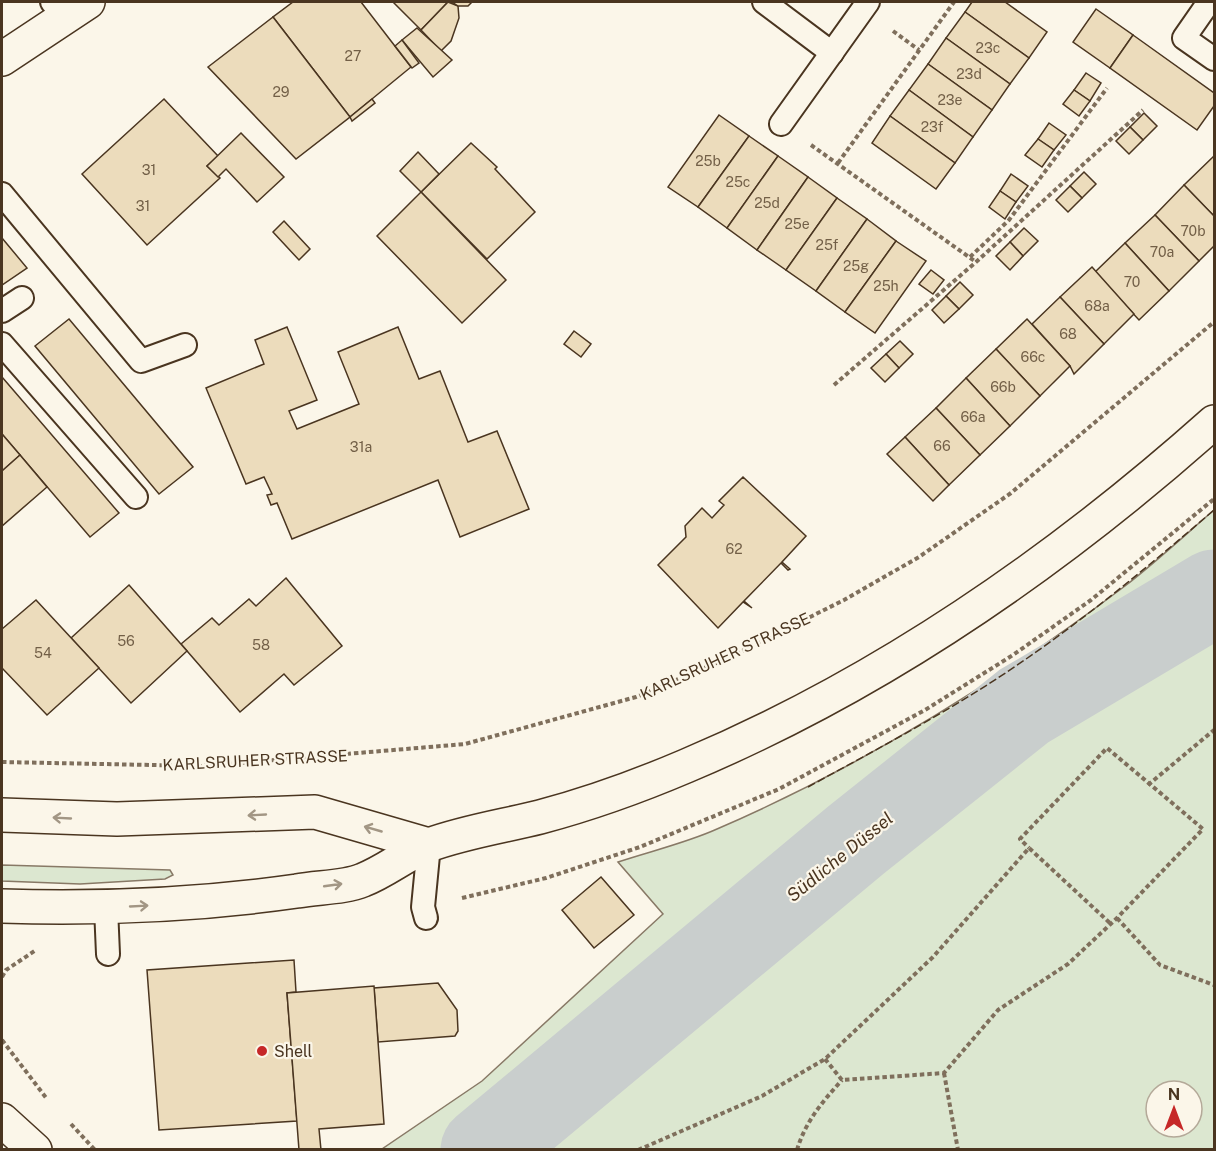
<svg xmlns="http://www.w3.org/2000/svg" width="1216" height="1151" viewBox="0 0 1216 1151" font-family="'Public Sans',sans-serif">
	<style>
		.green { fill: #dce7d0; stroke: #887966; stroke-width: 1.5; fill-rule: evenodd }
		.lines { fill: none; stroke-linecap: round; stroke-linejoin: round }
		.river { stroke: #c9cecd; stroke-width: 87 }
		.building { fill: #ecdcbc; stroke: #4a3520; stroke-width: 1.5 }
		.service-casing { stroke: #4a3520; stroke-width: 26 }
		.minor-casing { stroke: #4a3520; stroke-width: 36 }
		.secondary-casing { stroke: #4a3520; stroke-width: 36 }
		.primary-casing { stroke: #4a3520; stroke-width: 36 }
		.path { stroke: #7f6f5c; stroke-width: 4; stroke-dasharray: 4.5 3; stroke-linecap: butt }
		.service { stroke: #fbf6e9; stroke-width: 22 }
		.minor { stroke: #fbf6e9; stroke-width: 33 }
		.secondary { stroke: #fbf6e9; stroke-width: 33 }
		.primary { stroke: #fbf6e9; stroke-width: 33 }
		.fence { stroke: #4a3520; stroke-width: 1.5; stroke-dasharray: 8 3; stroke-linecap: butt }
		.oneway { stroke: #a29684 }
		.poi-dot { fill: #c62828; stroke: #fbf6e9; stroke-width: 2 }
		.labels { text-anchor: middle; stroke-width: 4.5; stroke-linejoin: round; paint-order: stroke }
		.number-label { font-size: 14px; fill: #725f47 }
		.street-label { font-size: 16px; fill: #4a3520; stroke: #fbf6e9 }
		.poi-label { font-size: 16px; fill: #4a3520; stroke: #fbf6e9; text-anchor: start }
		.water-label { font-size: 18px; font-style: italic; fill: #4a3520; stroke: #fbf6e9 }
	</style>
	<rect width="100%" height="100%" fill="#fbf6e9"/>
	<g class="green">
		<path d="M1214,510V1149H382L482,1081L663,914L618,862C651,851 686,843 717,829C863,766 998,682 1125,586C1156,562 1185,535 1214,510ZM1156,1091H1192V1127H1156Z"/>
		<path d="M2,865L170,870L173,875L165,879L80,884L2,881Z"/>
	</g>
	<g class="lines">
		<path class="river" d="M484,1150L856,840L1024,706L1214,593"/>
	</g>
	<g class="building">
		<path d="M293,2H361L411,67L350,117L273,17Z"/>
		<path d="M393,2H448L421,30Z"/>
		<path d="M448,2L458,6L459,18L451,41L441,51L421,30Z"/>
		<path d="M452,2H472L468,6H458Z"/>
		<path d="M972,2H1005L1047,32L1029,58L965,12Z"/>
		<path d="M1096,9L1133,35L1110,68L1073,42Z"/>
		<path d="M965,12L1029,58L1010,84L946,38Z"/>
		<path d="M273,17L350,117L296,159L208,67Z"/>
		<path d="M417,28L452,60L433,77L402,40Z"/>
		<path d="M1133,35L1214,93V106L1197,130L1110,68Z"/>
		<path d="M946,38L1010,84L992,110L928,64Z"/>
		<path d="M402,40L419,63L412,68L395,46Z"/>
		<path d="M928,64L992,110L973,137L909,90Z"/>
		<path d="M1086,73L1101,83L1090,101L1074,90Z"/>
		<path d="M909,90L973,137L955,163L890,116Z"/>
		<path d="M1074,90L1090,101L1079,116L1063,104Z"/>
		<path d="M164,99L218,156L207,166L220,178L147,245L82,174Z"/>
		<path d="M372,99L375,103L352,121L350,117Z"/>
		<path d="M1144,113L1157,126L1143,140L1130,127Z"/>
		<path d="M719,115L749,136L698,207L668,187Z"/>
		<path d="M890,116L955,163L936,189L872,143Z"/>
		<path d="M1049,123L1066,135L1054,150L1038,139Z"/>
		<path d="M1130,127L1143,140L1129,154L1116,141Z"/>
		<path d="M241,133L284,177L257,202L226,169L218,177L207,166Z"/>
		<path d="M749,136L778,156L727,228L698,207Z"/>
		<path d="M1038,139L1054,150L1042,167L1025,155Z"/>
		<path d="M471,143L497,167L495,169L535,212L487,259L421,192Z"/>
		<path d="M418,152L439,174L421,192L400,171Z"/>
		<path d="M778,156L808,177L757,250L727,228Z"/>
		<path d="M1214,156V216L1184,185Z"/>
		<path d="M1084,172L1096,184L1082,198L1070,186Z"/>
		<path d="M1011,174L1028,186L1016,202L1000,191Z"/>
		<path d="M808,177L837,198L786,270L757,250Z"/>
		<path d="M1184,185L1214,216V246L1199,261L1155,215Z"/>
		<path d="M1070,186L1082,198L1068,212L1056,200Z"/>
		<path d="M1000,191L1016,202L1005,219L989,207Z"/>
		<path d="M421,192L506,280L462,323L377,236Z"/>
		<path d="M837,198L867,219L816,291L786,270Z"/>
		<path d="M1155,215L1199,261L1169,291L1125,243Z"/>
		<path d="M867,219L896,241L845,312L816,291Z"/>
		<path d="M284,221L310,249L299,260L273,232Z"/>
		<path d="M1024,228L1038,241L1023,256L1010,242Z"/>
		<path d="M2,238L27,268L2,285Z"/>
		<path d="M896,241L926,261L875,333L845,312Z"/>
		<path d="M1010,242L1023,256L1010,270L996,256Z"/>
		<path d="M1125,243L1169,291L1139,320L1095,272Z"/>
		<path d="M1092,267L1134,314L1104,344L1060,297Z"/>
		<path d="M931,270L944,280L933,294L919,284Z"/>
		<path d="M960,282L973,295L959,309L946,296Z"/>
		<path d="M946,296L959,309L944,323L932,310Z"/>
		<path d="M1060,297L1104,344L1074,374L1070,366L1032,324Z"/>
		<path d="M69,319L193,467L159,494L35,346Z"/>
		<path d="M1027,319L1070,366L1040,396L996,349Z"/>
		<path d="M287,327L317,400L289,411L297,429L359,404L338,352L398,327L419,379L440,371L468,442L497,431L529,509L460,537L438,480L292,539L277,503L271,505L267,495L272,494L264,477L246,484L206,388L264,364L255,340Z"/>
		<path d="M574,331L591,344L581,357L564,344Z"/>
		<path d="M900,341L913,354L899,368L886,354Z"/>
		<path d="M996,349L1040,396L1010,426L966,378Z"/>
		<path d="M886,354L899,368L885,382L871,368Z"/>
		<path d="M2,377L119,513L90,537L2,434Z"/>
		<path d="M966,378L1010,426L980,455L936,408Z"/>
		<path d="M936,408L980,455L949,485L905,437Z"/>
		<path d="M2,434L20,455L2,471Z"/>
		<path d="M905,437L949,485L933,501L887,454Z"/>
		<path d="M20,455L47,487L2,526V471Z"/>
		<path d="M743,477L806,536L782,562L790,569L788,570L781,563L744,601L752,608L743,602L718,628L658,565L686,537L685,526L702,508L712,518L724,505L719,501Z"/>
		<path d="M286,578L342,646L294,685L284,674L240,712L181,644L212,618L219,625L249,599L256,606Z"/>
		<path d="M129,585L187,651L131,703L71,638Z"/>
		<path d="M36,600L99,668L47,715L2,668V629Z"/>
		<path d="M601,877L634,915L594,948L562,910Z"/>
		<path d="M294,960L296,992L287,993L297,1121L159,1130L147,970Z"/>
		<path d="M438,983L457,1010L458,1031L455,1036L378,1042L374,988Z"/>
		<path d="M374,986L384,1124L319,1129L321,1150H299L287,993Z"/>
	</g>
	<g class="lines">
		<g class="service-casing">
			<g id="service">
				<path d="M52,2L66,18"/>
				<path d="M764,2L832,53"/>
				<path d="M1209,2L1184,38L1214,59"/>
				<path d="M781,124L868,2"/>
				<path d="M2,194L141,361L185,345"/>
				<path d="M2,311L22,298"/>
				<path d="M2,344L136,497"/>
				<path d="M106,908L108,954"/>
				<path d="M426,918L423,907L429,845"/>
			</g>
		</g>
		<g class="minor-casing">
			<path id="minor" d="M2,59L88,2"/>
		</g>
		<g class="secondary-casing">
			<g id="secondary">
				<path d="M2,815L117,819L315,812L429,845"/>
				<path d="M2,906C101,909 199,905 297,891C318,887 344,888 363,880C386,871 406,854 429,845C464,832 504,826 540,817C589,804 639,786 686,766C881,684 1057,562 1214,422"/>
			</g>
		</g>
		<g class="primary-casing">
			<path id="primary" d="M2,1120L35,1150"/>
		</g>
		<g class="path">
			<path d="M893,31L919,50"/>
			<path d="M811,145L976,262"/>
			<path d="M838,163L954,2"/>
			<path d="M970,257L1009,220L1107,88"/>
			<path d="M834,385L976,262L1143,110"/>
			<path d="M2,762L202,766L465,744L636,697L728,658L844,600L919,557L1011,493L1214,322"/>
			<path d="M1148,785L1214,730"/>
			<path d="M462,898L546,878L640,847L779,789L925,710L1013,655L1091,600L1214,499"/>
			<path d="M1117,918L1160,965L1214,985"/>
			<path d="M2,977L6,970L36,950"/>
			<path d="M2,1040L47,1099"/>
			<path d="M825,1059L842,1080L944,1073L998,1010L1068,964L1117,918L1203,829L1107,748L1020,839L1029,848"/>
			<path d="M944,1073L958,1150"/>
			<path d="M71,1124L95,1150"/>
			<path d="M638,1150L762,1096L825,1059L933,957L1029,848L1111,924"/>
			<path d="M797,1150C805,1122 823,1101 842,1080"/>
		</g>
		<use href="#service" class="service"/>
		<use href="#minor" class="minor"/>
		<use href="#secondary" class="secondary"/>
		<use href="#primary" class="primary"/>
		<path class="fence" d="M808,787C868,754 929,722 987,685C1067,634 1142,572 1214,510"/>
	</g>
	<defs><path id="oneway-shaft" d="M-6 0H5M1.5-3L5.5 0L1.5 3" fill="none" stroke-width="1.6" stroke-linecap="round" stroke-linejoin="round" transform="scale(1.5)"/></defs>
	<g class="oneway">
		<use href="#oneway-shaft" transform="translate(257 815) rotate(177)"/>
		<use href="#oneway-shaft" transform="translate(62 818) rotate(-177)"/>
		<use href="#oneway-shaft" transform="translate(373 829) rotate(-164)"/>
		<use href="#oneway-shaft" transform="translate(333 885) rotate(-8)"/>
		<use href="#oneway-shaft" transform="translate(139 906) rotate(-3)"/>
	</g>
	<circle class="poi-dot" cx="262" cy="1051" r="6"/>
	<g class="labels">
		<g class="number-label">
			<text x="988" y="53">23c</text>
			<text x="353" y="61">27</text>
			<text x="969" y="79">23d</text>
			<text x="281" y="97">29</text>
			<text x="950" y="105">23e</text>
			<text x="932" y="132">23f</text>
			<text x="708" y="166">25b</text>
			<text x="149" y="175">31</text>
			<text x="738" y="187">25c</text>
			<text x="767" y="208">25d</text>
			<text x="143" y="211">31</text>
			<text x="797" y="229">25e</text>
			<text x="1193" y="236">70b</text>
			<text x="827" y="250">25f</text>
			<text x="1162" y="257">70a</text>
			<text x="856" y="271">25g</text>
			<text x="1132" y="287">70</text>
			<text x="886" y="291">25h</text>
			<text x="1097" y="311">68a</text>
			<text x="1068" y="339">68</text>
			<text x="1033" y="362">66c</text>
			<text x="1003" y="392">66b</text>
			<text x="973" y="422">66a</text>
			<text x="942" y="451">66</text>
			<text x="361" y="452">31a</text>
			<text x="734" y="554">62</text>
			<text x="126" y="646">56</text>
			<text x="261" y="650">58</text>
			<text x="43" y="658">54</text>
		</g>
		<g class="street-label">
			<text transform="translate(725 656) rotate(-25)" y="6">KARLSRUHER STRASSE</text>
			<text transform="translate(255 760) rotate(-3)" y="6">KARLSRUHER STRASSE</text>
		</g>
		<g class="poi-label">
			<text x="274" y="1057">Shell</text>
		</g>
		<g class="water-label">
			<text transform="translate(840 857) rotate(-39)" y="6">Südliche Düssel</text>
		</g>
	</g>
	<rect width="1216" height="1151" fill="none" stroke="#4a3520" stroke-width="6"/>
	<g transform="translate(1174 1109)"><circle r="28" fill="#fbf6e9" stroke="#b4a999" stroke-width="1.5"/>
	<path d="M0-4.5L10 22L0 15L-10 22Z" fill="#c62828"/>
	<text y="-9" font-size="16" font-weight="bold" text-anchor="middle" fill="#4a3520">N</text>
	</g>
</svg>
